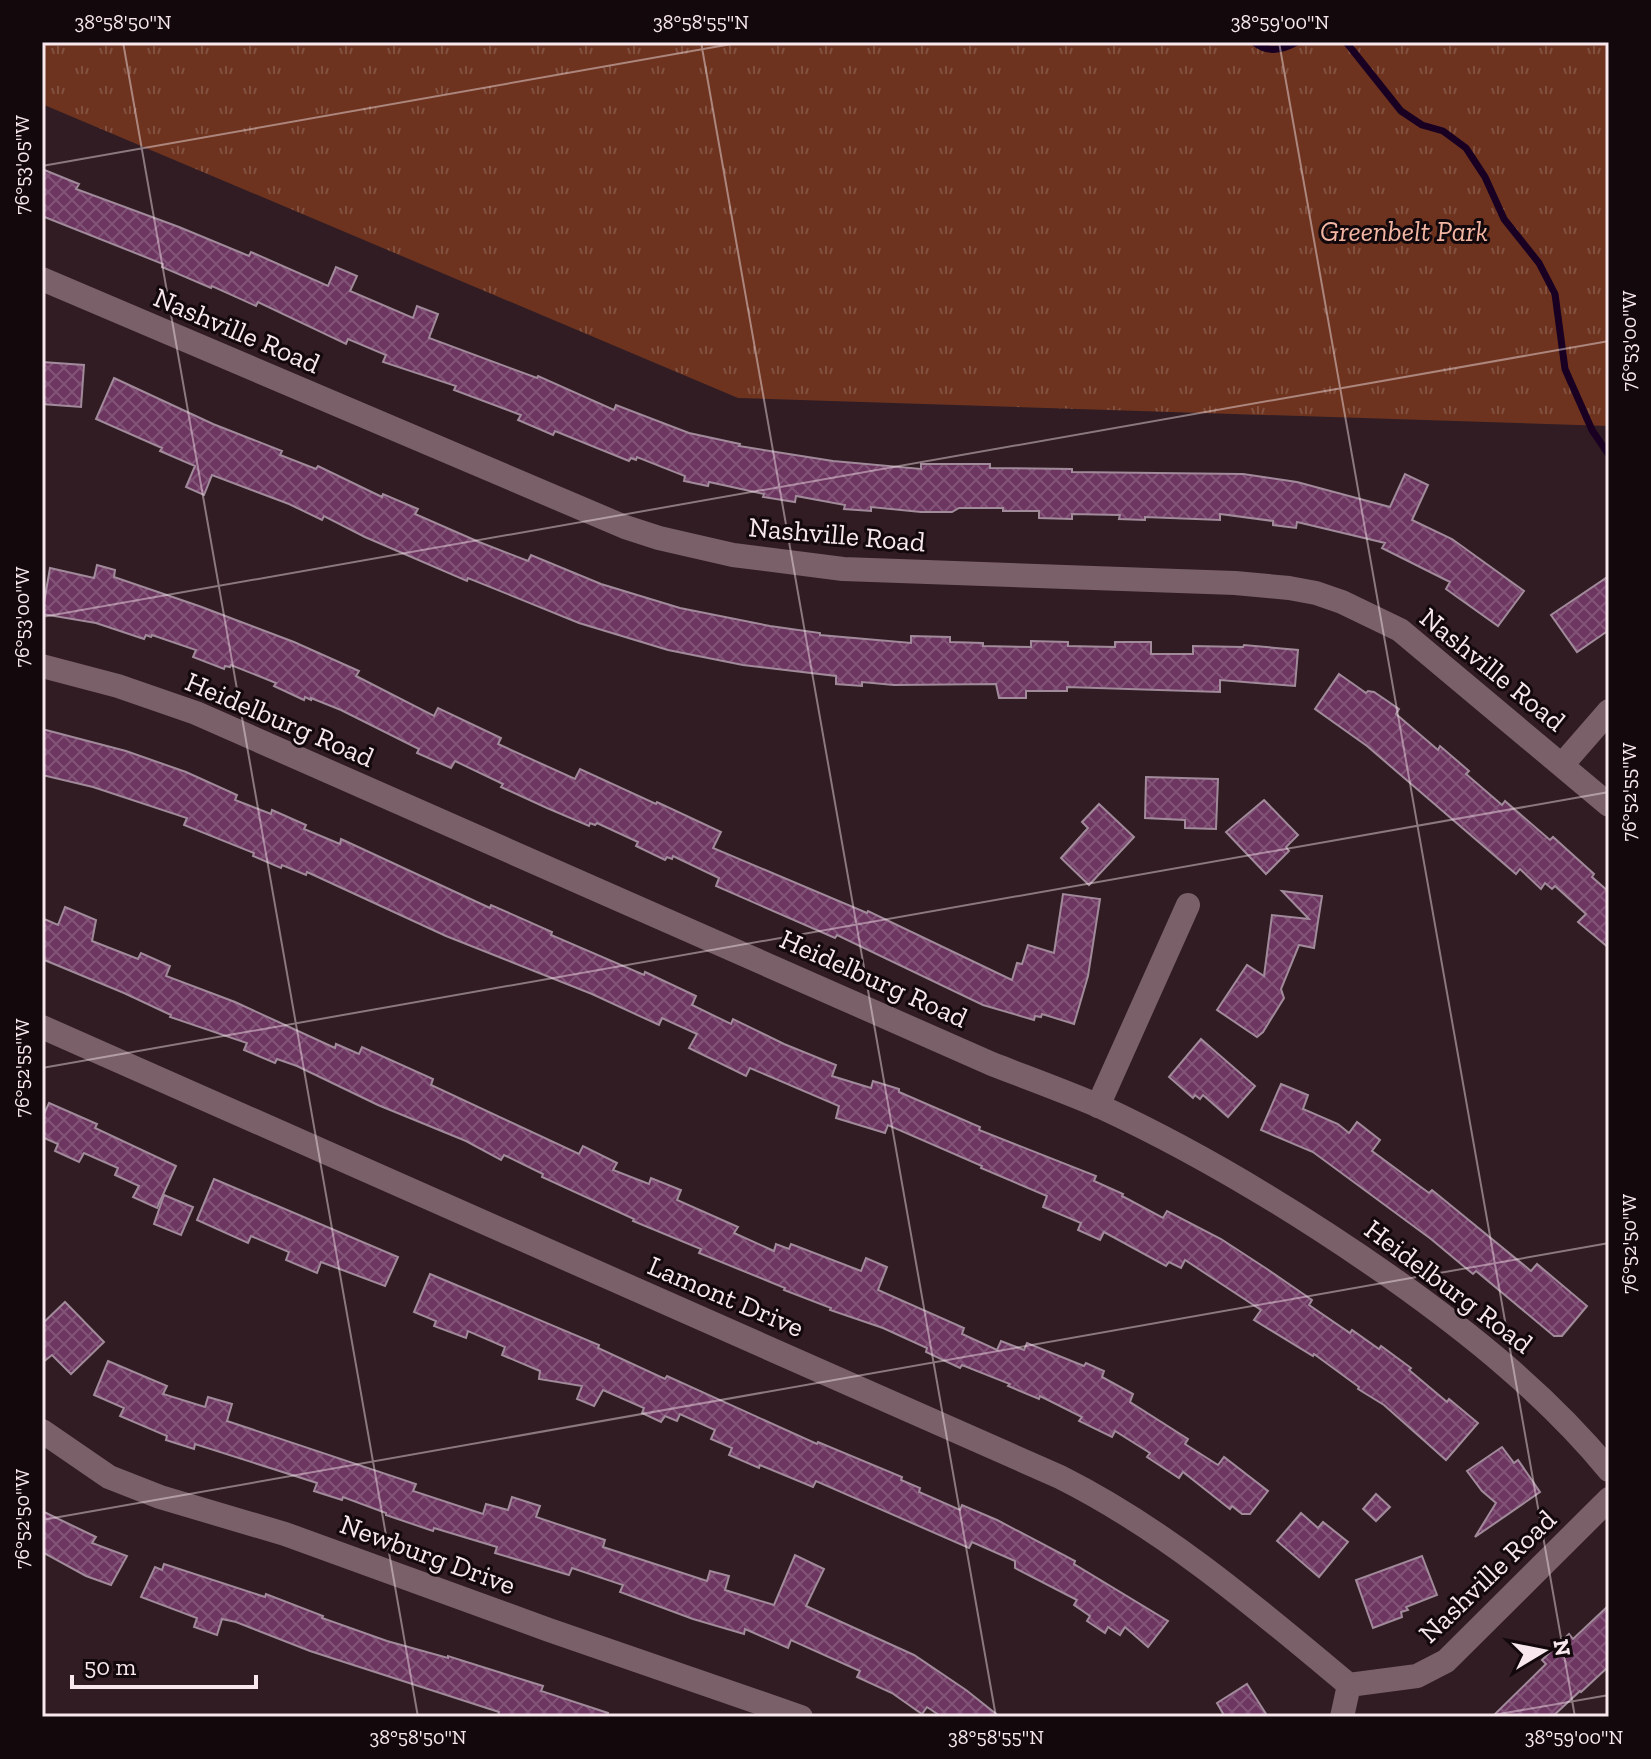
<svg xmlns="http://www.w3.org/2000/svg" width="1651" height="1759" viewBox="0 0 1651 1759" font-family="'Zilla Slab',serif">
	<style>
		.park { fill: url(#park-tufts) }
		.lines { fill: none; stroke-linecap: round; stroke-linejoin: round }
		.stream { stroke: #190022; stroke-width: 7 }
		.building { fill: url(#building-cross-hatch); stroke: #a18a9a; stroke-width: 2 }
		.minor { stroke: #7a6068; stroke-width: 24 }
		.ticks { fill: none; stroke: #f8e8ed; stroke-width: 2; stroke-opacity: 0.45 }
		.labels { text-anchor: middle; stroke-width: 6; stroke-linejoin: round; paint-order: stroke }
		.park-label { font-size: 28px; font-style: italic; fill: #f2b6a2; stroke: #13090d }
		.street-label { font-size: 28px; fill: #f8e8ed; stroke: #13090d }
		.neatline { fill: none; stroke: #f8e8ed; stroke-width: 3 }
		.ticks-label { font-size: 20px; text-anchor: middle; fill: #f8e8ed }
	</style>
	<defs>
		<pattern id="park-tufts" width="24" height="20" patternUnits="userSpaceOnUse" patternTransform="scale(2)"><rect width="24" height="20" fill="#6d331f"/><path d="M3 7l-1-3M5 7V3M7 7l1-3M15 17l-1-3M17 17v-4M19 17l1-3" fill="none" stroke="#835140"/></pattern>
		<pattern id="building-cross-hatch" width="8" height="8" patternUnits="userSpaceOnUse" patternTransform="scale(2)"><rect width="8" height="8" fill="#6c3660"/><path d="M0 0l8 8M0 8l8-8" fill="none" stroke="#825377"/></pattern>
	</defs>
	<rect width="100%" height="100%" fill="#311c23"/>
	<path class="park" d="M42,42H1609V426L738,398L42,104Z"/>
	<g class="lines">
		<g class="stream">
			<path d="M1254,42C1267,53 1283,50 1297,42"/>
			<path d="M1346,42L1401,111L1422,125L1443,131L1466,148L1485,177L1504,219L1539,263L1555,294L1565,369L1592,430L1609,455"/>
		</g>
	</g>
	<g class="building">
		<path d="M42,169L79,184L76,189L179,227L249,256L251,252L328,286L336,267L357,276L350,291L413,318L417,306L438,314L429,338L537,378L538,376L614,410L616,405L689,433L740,444L739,446L833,461L921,469V464H990V468L1072,469V472L1243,474L1297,482L1390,507L1405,474L1428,485L1412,520L1452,539L1524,591L1498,626L1446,589L1450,582L1382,548L1385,543L1297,522L1296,528L1273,525V521L1220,514V520L1145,517V520L1119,519L1120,515L1072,514V519L1039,518V511H1003V508H959L952,512H921L871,507V511L844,509L845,505L796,496L795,502L763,497L764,494L709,482L708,486L684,481L685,476L637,457L636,460L631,458L629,461L555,431L553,435L518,420L521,415L454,390L456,386L383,362L386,355L348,339L346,344L258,302L256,306L212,286L211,288L162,267L163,264L42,216Z"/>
		<path d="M42,362L84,365L81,407L42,404Z"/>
		<path d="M114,378L213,424L282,451L280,455L316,469L318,466L382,497L383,494L418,509L415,514L479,542L528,561L531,555L601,584L680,608L770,626L820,633V635L911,643V636L950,637V642L983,643V646L1031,647V641L1068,642V646L1115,647V642H1151V654H1193V646L1243,647L1244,645L1298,650L1295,686L1220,680V692L1067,687V691H1026V698H999L996,684L894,685L862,682V686L836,684V676L743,665L668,650L579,623L468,578L467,581L365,537L324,516L322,520L289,504L212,475L204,495L186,487L195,466L160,451L162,448L96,419Z"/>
		<path d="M97,565L115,570L114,577L199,606L294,642L359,671L356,676L434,716L438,708L501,738L498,744L575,779L580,769L656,804L657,802L721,832L713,848L867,913L868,911L1012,980L1017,963L1022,964L1028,945L1054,953L1063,894L1100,899L1088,976L1074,1024L1042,1014L1041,1017L1035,1016L1034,1020L983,1005L837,935L835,938L716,886L719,878L673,856L672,859L667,857L665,860L636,846L638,842L597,823L595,825L590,823L589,826L547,808L501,787L503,784L455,761L451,768L417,753L419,749L341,710L311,698V700L305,697L304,700L274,686L276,683L231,665L230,667L225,666L224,669L193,657L196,650L152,635L151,637L146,635L144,639L96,623L42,614L50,568L94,578Z"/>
		<path d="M1609,576V630L1577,652L1551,615Z"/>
		<path d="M1339,674L1366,693L1368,691L1374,692L1399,709L1396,714L1438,750L1440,746L1469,771L1466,774L1502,805L1505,801L1550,840L1553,837L1594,874L1592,877L1609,892V948L1578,922L1586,914L1555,886L1552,889L1545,883L1541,889L1520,869L1516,874L1367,746L1315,709Z"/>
		<path d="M42,729L126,751L186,772L237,795L235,800L271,814L272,810L306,825L304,829L340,844L341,839L490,908L491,905L552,932L551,935L644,975L645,972L696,996L692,1005L731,1024L733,1019L784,1044L836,1065L832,1076L871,1088L873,1081L899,1089V1092L980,1127L979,1130L1096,1176L1094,1181L1123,1194L1122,1196L1163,1218L1167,1211L1221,1239L1267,1269L1312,1300L1309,1305L1350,1333L1352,1330L1379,1349L1381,1346L1411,1368L1409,1370L1447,1402L1449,1399L1478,1423L1446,1460L1384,1405L1358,1389L1359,1387L1314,1354L1313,1356L1254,1320L1261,1310L1185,1260L1181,1268L1169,1262L1166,1266L1104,1232L1100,1240L1078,1230L1081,1223L1043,1207L1047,1196L981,1168L982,1166L888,1125L885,1133L836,1118L839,1106L750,1068L746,1076L689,1048L697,1034L662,1018L659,1025L592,994L446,936L307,872L306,875L282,865L281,868L253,856L254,853L184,825L187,818L93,787L42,775Z"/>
		<path d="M1146,777L1218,779L1216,829L1185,828V820L1145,818Z"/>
		<path d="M1264,800L1298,835L1286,847L1289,851L1266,874L1226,832Z"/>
		<path d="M1099,804L1134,837L1089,885L1061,858L1088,828L1082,822Z"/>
		<path d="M1282,891L1322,896L1317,928L1314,948L1299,945L1281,989L1284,998L1263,1032L1257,1037L1217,1010L1247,965L1264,976L1272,915L1309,919Z"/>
		<path d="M65,907L96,920L92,941L138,959L141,953L170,966L166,976L235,1002L335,1048L336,1044L359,1054L362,1047L433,1079L431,1085L579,1154L583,1146L617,1163L613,1170L649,1184L651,1178L681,1190L677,1200L738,1227L734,1233L774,1251L776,1244L789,1249L791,1244L861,1271L866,1258L887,1267L878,1290L964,1328L962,1334L997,1350L1001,1341L1024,1350L1027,1343L1084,1366L1086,1363L1104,1371L1102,1377L1133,1394L1130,1402L1188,1439L1185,1444L1218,1465L1224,1457L1268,1491L1250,1514H1242L1232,1506L1230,1509L1183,1472L1179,1478L1147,1457L1150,1453L1115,1431L1112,1437L1079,1421L1082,1417L1040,1396L1039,1399L1008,1386L1010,1384L962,1365L960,1368L926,1352L927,1348L883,1328L830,1310L831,1308L784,1290L785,1288L699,1253L701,1249L633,1221L634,1219L542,1177L543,1174L504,1155L501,1160L466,1141L378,1105L297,1066L277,1059L275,1063L244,1050L247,1043L170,1017L171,1015L124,993L42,959V918L58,925Z"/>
		<path d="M1201,1039L1255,1086L1228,1117L1203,1095L1200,1099L1195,1095L1193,1098L1169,1077Z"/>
		<path d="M1281,1084L1308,1095L1303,1109L1338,1124L1349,1133L1357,1122L1380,1140L1372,1151L1429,1193L1432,1190L1531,1271L1537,1264L1587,1306L1562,1336H1554L1476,1271L1473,1274L1431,1239L1313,1152L1261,1130Z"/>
		<path d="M49,1103L97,1124L95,1128L176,1166L157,1208L133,1197L139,1186L115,1175L118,1168L84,1153L79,1162L55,1151L58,1144L42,1137V1118Z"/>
		<path d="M214,1179L398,1257L385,1286L321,1262L317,1273L286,1260L289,1252L251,1236L248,1243L197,1220Z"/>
		<path d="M164,1195L193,1207L181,1235L154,1224Z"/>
		<path d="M430,1274L599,1345L598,1348L665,1379L667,1376L817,1444L818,1442L902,1477L901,1480L920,1488L919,1492L960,1510L962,1505L997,1520L1075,1561L1074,1564L1168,1621L1148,1647L1125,1627L1120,1635L1108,1627L1105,1633L1087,1621L1090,1616L1074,1605L1077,1600L1015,1568V1561L972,1542L969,1548L816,1481L813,1487L760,1465L759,1468L729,1455L732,1448L711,1439L715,1430L680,1414L677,1421L665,1416L661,1422L642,1413L644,1408L603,1390L594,1406L577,1399L582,1386L539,1379L540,1371L502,1355L505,1347L468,1331L466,1338L434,1326L436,1321L414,1312Z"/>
		<path d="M65,1302L104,1342L71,1374L52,1355L42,1363V1324Z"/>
		<path d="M108,1361L167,1386L163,1394L205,1407L208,1397L232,1404L227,1421L416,1484L413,1491L483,1514L486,1504L508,1510L512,1497L540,1506L536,1517L605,1540L603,1547L707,1581L710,1571L729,1576L725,1590L774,1605L795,1555L824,1569L806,1606L914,1655L966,1690L1000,1717H942L927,1707L922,1714L892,1693L857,1677L860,1671L791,1640L788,1648L745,1629L744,1634L693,1619L620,1592L623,1585L572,1568L569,1575L495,1553L497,1547L434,1528L433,1531L386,1515V1513L343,1497L342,1500L314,1491L317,1483L195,1444L194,1449L166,1440L167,1436L120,1416L124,1408L94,1395Z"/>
		<path d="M1502,1447L1514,1463L1518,1460L1540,1492L1475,1537L1496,1503L1482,1491L1467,1471Z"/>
		<path d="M1376,1494L1390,1507L1376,1521L1363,1509Z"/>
		<path d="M42,1511L96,1537L92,1543L127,1556L111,1585L86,1576L42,1552Z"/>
		<path d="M1301,1513L1318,1528L1323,1522L1348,1542L1319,1577L1277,1541Z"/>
		<path d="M1422,1556L1437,1595L1406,1607L1408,1610L1401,1612L1402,1617L1373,1628L1356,1580Z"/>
		<path d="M164,1564L265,1597L266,1594L323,1616L322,1618L387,1641L448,1658V1656L543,1686L541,1691L608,1713L607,1717H498L499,1712L310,1651L236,1622L222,1619L217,1635L194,1627L197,1618L141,1597L155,1567L162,1570Z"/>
		<path d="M1609,1605V1666L1581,1692L1580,1691L1552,1717H1492L1546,1664L1542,1660L1569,1634L1573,1639Z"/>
		<path d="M1247,1684L1268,1717H1225L1217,1703Z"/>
	</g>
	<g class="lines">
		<g class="minor">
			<path d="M42,279L625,527L659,538L733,555L843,569L1235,583L1289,588L1316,593L1342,602L1400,630L1609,805"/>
			<path d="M42,666L118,686L196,713L992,1064C1028,1078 1064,1091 1099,1106C1203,1154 1299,1213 1392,1278C1471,1334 1547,1395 1609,1470"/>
			<path d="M1562,765L1609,711"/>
			<path d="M42,1027L1060,1477C1166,1530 1258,1609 1349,1685"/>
			<path d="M1098,1106L1188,905"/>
			<path d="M42,1431L109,1477L160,1497L285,1534L549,1630L801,1717"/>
			<path d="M1349,1685L1417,1676L1446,1661L1609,1499"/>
			<path d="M1342,1717L1349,1685"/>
		</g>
	</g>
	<path class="ticks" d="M123,42L418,1717M701,42L996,1717M1279,42L1575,1717M42,166L743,42M42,617L1609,341M42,1068L1609,792M42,1520L1609,1243M1482,1717L1609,1695"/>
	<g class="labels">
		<g class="park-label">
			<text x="1404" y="241">Greenbelt Park</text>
		</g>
		<g class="street-label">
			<text transform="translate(237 330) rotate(23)" y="10">Nashville Road</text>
			<text transform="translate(837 534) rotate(5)" y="10">Nashville Road</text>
			<text transform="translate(1493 669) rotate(39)" y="10">Nashville Road</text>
			<text transform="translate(280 719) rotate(23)" y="10">Heidelburg Road</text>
			<text transform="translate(874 978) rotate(24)" y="10">Heidelburg Road</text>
			<text transform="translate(1449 1286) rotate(37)" y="10">Heidelburg Road</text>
			<text transform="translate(726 1296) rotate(23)" y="10">Lamont Drive</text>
			<text transform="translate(428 1554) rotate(20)" y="10">Newburg Drive</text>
			<text transform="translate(1487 1576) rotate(-44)" y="10">Nashville Road</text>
		</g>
	</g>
	<rect width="1651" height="1759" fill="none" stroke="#13090d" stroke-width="88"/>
	<g transform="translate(1543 1651) rotate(80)" stroke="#13090d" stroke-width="6" paint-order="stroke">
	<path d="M0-6L14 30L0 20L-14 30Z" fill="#f8e8ed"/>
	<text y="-12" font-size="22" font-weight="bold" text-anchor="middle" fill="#f8e8ed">N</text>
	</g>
	<path d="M72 1675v12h184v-12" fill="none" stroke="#f8e8ed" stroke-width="4"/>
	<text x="84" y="1675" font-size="24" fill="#f8e8ed" stroke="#13090d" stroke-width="6" paint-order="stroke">50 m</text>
	<rect x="44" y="44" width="1563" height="1671" class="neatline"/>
	<g class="ticks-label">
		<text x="123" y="29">38°58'50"N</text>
		<text x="701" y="29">38°58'55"N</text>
		<text x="1280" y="29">38°59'00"N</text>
		<text transform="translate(22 165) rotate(-90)" y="7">76°53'05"W</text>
		<text transform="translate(1629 341) rotate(-90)" y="7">76°53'00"W</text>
		<text transform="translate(22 617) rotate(-90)" y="7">76°53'00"W</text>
		<text transform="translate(1629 792) rotate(-90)" y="7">76°52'55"W</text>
		<text transform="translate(22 1068) rotate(-90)" y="7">76°52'55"W</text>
		<text transform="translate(1629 1244) rotate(-90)" y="7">76°52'50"W</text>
		<text transform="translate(22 1519) rotate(-90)" y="7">76°52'50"W</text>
		<text x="418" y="1744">38°58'50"N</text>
		<text x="996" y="1744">38°58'55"N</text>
		<text x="1574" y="1744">38°59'00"N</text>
	</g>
</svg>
